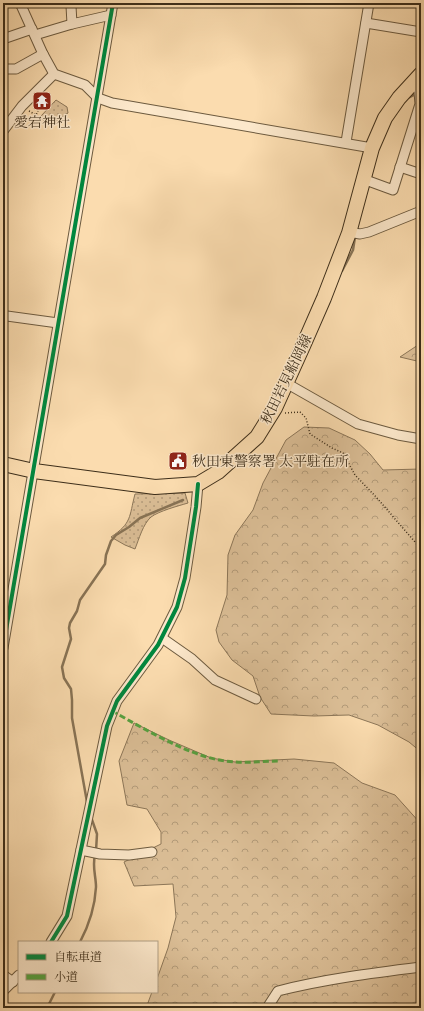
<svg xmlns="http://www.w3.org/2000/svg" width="424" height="1011" viewBox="0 0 424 1011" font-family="'Gentium Book Plus','Noto Serif JP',serif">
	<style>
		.green { fill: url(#green-dots); stroke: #8c7658 }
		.forest { fill: url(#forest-crowns); stroke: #8c7658 }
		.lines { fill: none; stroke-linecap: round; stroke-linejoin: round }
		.stream { stroke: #887355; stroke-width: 2.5 }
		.minor-casing { stroke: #6c5a3f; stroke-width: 11 }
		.primary-casing { stroke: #3d2e1a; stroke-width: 16 }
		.path { stroke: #3d2e1a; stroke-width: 1.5; stroke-dasharray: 1 2; stroke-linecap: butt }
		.minor { stroke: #fce8cb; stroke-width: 9 }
		.primary { stroke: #fbdcaf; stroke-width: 14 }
		.quiet { stroke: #54a440; stroke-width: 3; stroke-dasharray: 6 3; stroke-linecap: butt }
		.cycleway-casing { stroke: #fce8cb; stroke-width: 6 }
		.cycleway { stroke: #00873e; stroke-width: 4 }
		.labels { text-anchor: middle; stroke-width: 3; stroke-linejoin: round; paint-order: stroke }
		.poi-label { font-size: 14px; fill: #3d2e1a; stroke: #fce8cb }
		.street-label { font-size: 14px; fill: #3d2e1a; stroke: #fce8cb }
	</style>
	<defs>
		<pattern id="green-dots" width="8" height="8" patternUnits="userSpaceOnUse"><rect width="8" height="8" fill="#dbbe96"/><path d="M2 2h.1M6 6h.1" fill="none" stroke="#b39b7a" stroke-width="1.8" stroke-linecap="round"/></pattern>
		<pattern id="forest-crowns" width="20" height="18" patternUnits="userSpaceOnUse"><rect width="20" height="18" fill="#dbbe96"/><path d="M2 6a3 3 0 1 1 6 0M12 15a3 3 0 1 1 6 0" fill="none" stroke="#b39b7a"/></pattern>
	</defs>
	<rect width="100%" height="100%" fill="#fbdcaf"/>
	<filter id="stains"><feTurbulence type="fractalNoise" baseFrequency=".005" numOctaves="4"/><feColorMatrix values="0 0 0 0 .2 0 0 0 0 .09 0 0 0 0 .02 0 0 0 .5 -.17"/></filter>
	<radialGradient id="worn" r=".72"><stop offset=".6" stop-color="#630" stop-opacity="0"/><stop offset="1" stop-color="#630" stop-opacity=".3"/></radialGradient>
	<g class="green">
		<path d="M56,100L67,107L68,113L49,126L41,118V116Z"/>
		<path d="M185,493L188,503C178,506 159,511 151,517C143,524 139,539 135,549L125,545L111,537C132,523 129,517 135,494Z"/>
	</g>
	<g class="forest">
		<path d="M421,343V362L400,357Z"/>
		<path d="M304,427L329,428L355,440L370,454L383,470L421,469V752L409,742L378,725L349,715L314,716L271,714L260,697L253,676L232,660L219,642L216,630L227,595L228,555L235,535L253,510L263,483L286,440Z"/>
		<path d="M134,723L169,740L211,758L235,762L294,759L334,763L362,783L395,795L421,824V1008H146L152,992H157V979L168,948L176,917L173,884L134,886L124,862L161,844V832L147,809L127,805L119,761Z"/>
	</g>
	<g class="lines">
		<g class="stream">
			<path d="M406,99L414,95"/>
			<path d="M342,271L353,250L355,237"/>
			<path d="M87,802L72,718V700L71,689L64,678L62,667L71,639L69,628L70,623L77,611L80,600L105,564L106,555L111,541L116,535L129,527L140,518L183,500"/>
			<path d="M91,817L97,834L96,851"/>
			<path d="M80,942C89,925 95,906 96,887C96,876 92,867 95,855"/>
			<path d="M47,1008L55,992"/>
		</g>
		<g class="minor-casing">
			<g id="minor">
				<path d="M20,3L43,54L54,74L85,85L98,98L112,103L372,148"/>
				<path d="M71,6L72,24L111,15"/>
				<path d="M366,23L421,32"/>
				<path d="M35,35L72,24"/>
				<path d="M3,39L32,29"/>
				<path d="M3,69H16L43,54"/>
				<path d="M3,131L22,106L54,74"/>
				<path d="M346,142L369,3"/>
				<path d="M400,167L421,174"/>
				<path d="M363,179L393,190L420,104L419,92L416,80"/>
				<path d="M349,232L360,234L369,232L421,211"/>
				<path d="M3,317L7,316L58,323"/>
				<path d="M286,383L358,424L398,435L421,439"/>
				<path d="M162,638L192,659L215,680L256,699"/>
				<path d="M3,648L113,3"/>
				<path d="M81,850L100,854L129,855L152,852"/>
				<path d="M51,942L67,916L107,726L117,701L158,645L177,607L185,578L196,507L198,484"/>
				<path d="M3,975L13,982"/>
				<path d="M3,991L19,975"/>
				<path d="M267,1008L278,991C325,979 373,973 421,967"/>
			</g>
		</g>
		<g class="primary-casing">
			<path id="primary" d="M3,464L34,471L155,487L198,484L218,472L237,455L257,437L275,408L303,346L324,298L349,233L372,148L385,118L399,98L421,74"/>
		</g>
		<g class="path">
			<path d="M29,111L36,115L38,111"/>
			<path d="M285,413L300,412L306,418L310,434L332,448L343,453L355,475L377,498L421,549"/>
		</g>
		<use href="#minor" class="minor"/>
		<use href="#primary" class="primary"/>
		<path class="quiet" d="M112,711C147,730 196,761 236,762C250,763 265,761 279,761"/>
		<g class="cycleway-casing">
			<g id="cycleway">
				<path d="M3,648L113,3"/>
				<path d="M51,942L67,916L107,726L117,701L158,645L177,607L185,578L196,507L198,484"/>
			</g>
		</g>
		<use href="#cycleway" class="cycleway"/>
	</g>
	<defs>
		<g id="temple-square" transform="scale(1)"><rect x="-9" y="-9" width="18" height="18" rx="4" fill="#8f2418" stroke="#fce8cb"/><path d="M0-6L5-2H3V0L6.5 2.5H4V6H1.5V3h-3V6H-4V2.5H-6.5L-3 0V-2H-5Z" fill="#fff"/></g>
		<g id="civic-square" transform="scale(1)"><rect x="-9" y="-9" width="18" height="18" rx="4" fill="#8f2418" stroke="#fce8cb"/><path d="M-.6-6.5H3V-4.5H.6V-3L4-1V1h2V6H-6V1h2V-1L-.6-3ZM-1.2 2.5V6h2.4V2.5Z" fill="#fff"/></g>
	</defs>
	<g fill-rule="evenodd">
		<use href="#temple-square" x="42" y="101"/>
		<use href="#civic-square" x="178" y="461"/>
	</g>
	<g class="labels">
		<g class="poi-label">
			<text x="42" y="127">愛宕神社</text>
			<text x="192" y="466" text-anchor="start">秋田東警察署 太平駐在所</text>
		</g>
		<g class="street-label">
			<text transform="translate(286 379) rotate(-64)" y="5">秋田岩見船岡線</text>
		</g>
	</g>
	<rect width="424" height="1011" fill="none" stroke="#fbdcaf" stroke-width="16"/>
	<rect x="4" y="4" width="416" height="1003" fill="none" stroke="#3d2e1a" stroke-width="2"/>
	<rect x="8" y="8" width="408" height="995" fill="none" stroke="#3d2e1a"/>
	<rect x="18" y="941" width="140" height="52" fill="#fce8cb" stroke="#b09e84"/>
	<rect x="26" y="954" width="20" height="6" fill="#00873e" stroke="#b09e84"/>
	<text x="54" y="961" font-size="12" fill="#3d2e1a">自転車道</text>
	<rect x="26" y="974" width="20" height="6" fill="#54a440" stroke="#b09e84"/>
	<text x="54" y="981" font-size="12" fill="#3d2e1a">小道</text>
	<rect width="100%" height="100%" filter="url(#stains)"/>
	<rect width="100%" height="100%" fill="url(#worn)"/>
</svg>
